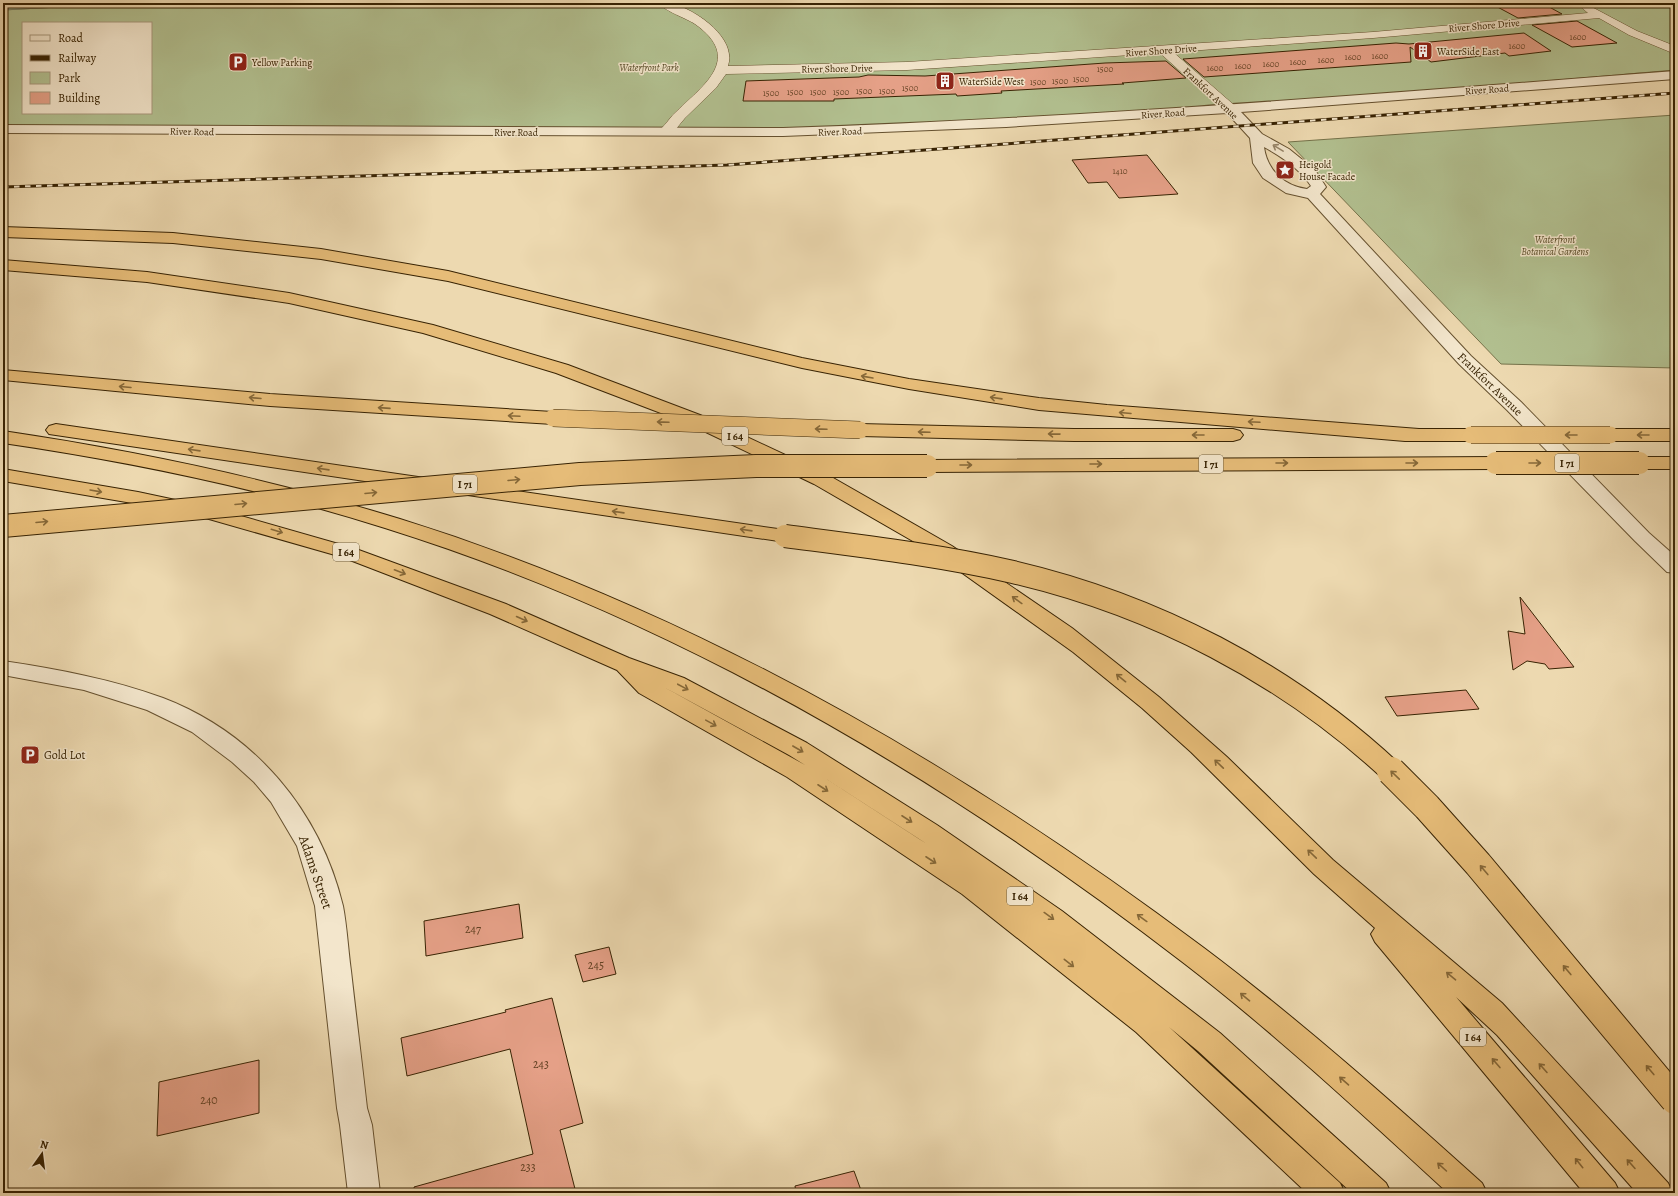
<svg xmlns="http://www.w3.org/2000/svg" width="1678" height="1196" viewBox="0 0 1678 1196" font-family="Alegreya,serif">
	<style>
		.green { fill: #b2c090; stroke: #75724a; fill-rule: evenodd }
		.water { fill: #9abba5; stroke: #737e64 }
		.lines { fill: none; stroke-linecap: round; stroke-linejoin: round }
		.shore { stroke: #696f54; stroke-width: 1 }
		.building { fill: #e5a087; stroke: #382303 }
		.minor-casing { stroke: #65502e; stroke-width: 1 }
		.tertiary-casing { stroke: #65502e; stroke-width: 2 }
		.motorway-casing { stroke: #382303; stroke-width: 2 }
		.minor { fill: #f3e6cc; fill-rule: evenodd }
		.tertiary { fill: #f3e6cc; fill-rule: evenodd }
		.motorway { fill: #e6bc78; fill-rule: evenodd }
		.rail-casing { stroke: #382303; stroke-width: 3 }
		.rail { stroke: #f3e6cc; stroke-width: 2; stroke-dasharray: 5.5; stroke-linecap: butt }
		.motorway-bridge-far2-casing { stroke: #382303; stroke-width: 18; stroke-linecap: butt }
		.motorway-bridge-far1-casing { stroke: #382303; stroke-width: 24; stroke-linecap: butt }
		.motorway-bridge-casing { stroke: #382303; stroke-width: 30; stroke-linecap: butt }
		.motorway-bridge-far2 { stroke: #e6bc78; stroke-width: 17 }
		.motorway-bridge-far1 { stroke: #e6bc78; stroke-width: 22 }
		.motorway-bridge { stroke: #e6bc78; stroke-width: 28 }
		.oneway { stroke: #968468 }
		.oneway2 { stroke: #866838 }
		.labels { text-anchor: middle; stroke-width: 3; stroke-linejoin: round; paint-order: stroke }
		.far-number-label { font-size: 9px; fill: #634224 }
		.far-street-label { font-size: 10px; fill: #382303; stroke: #f3e6cc }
		.far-poi-label { font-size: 10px; fill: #382303; stroke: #f3e6cc; text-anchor: start }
		.far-park-label { font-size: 10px; font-style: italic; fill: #564a26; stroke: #f3e6cc }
		.shield { fill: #f3e6cc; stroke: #705e3f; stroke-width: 1 }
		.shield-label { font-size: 11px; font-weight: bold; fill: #382303 }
		.street-label { font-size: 12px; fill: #382303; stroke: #f3e6cc }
		.poi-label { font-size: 12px; fill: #382303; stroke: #f3e6cc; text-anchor: start }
		.near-number-label { font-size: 12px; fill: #634224 }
		.near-street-label { font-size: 14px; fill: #382303; stroke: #f3e6cc }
	</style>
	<rect width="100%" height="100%" fill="#edd9b0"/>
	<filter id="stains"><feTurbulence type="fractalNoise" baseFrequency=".005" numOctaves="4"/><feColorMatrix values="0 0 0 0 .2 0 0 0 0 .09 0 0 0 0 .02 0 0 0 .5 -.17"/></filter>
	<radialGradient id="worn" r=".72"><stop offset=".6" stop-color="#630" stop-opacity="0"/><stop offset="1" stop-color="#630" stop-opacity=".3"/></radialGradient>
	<g class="green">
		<path d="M131,3H1675V70L1229,108L783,132L3,131V10ZM23,23H151V113H23Z"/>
		<path d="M1675,115V368L1501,364L1288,142Z"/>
	</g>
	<path class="water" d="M3,3H131L3,10Z"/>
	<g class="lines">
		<path class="shore" d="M3,6L60,3"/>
	</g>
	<g class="building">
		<path d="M1490,3H1542L1562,14L1518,18Z"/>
		<path d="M1577,21L1617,43L1572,47L1532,25Z"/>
		<path d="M1524,33L1551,51L1509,56L1505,53L1431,62L1410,47L1411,62L1204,77L1183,59L1396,43L1409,44Z"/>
		<path d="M1166,61L1186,78L1122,83L1124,84L1001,91L1002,93L957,96L956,94L834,99V101H743L746,81L859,77L868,75L925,76L1105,63Z"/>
		<path d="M1147,155L1178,194L1119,198L1107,182L1088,183L1072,160Z"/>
		<path d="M1520,597L1574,667L1549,669L1545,664L1527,661L1513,670L1508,631L1525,634Z"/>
		<path d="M1466,690L1479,709L1397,716L1385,697Z"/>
		<path d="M519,904L523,938L426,956L424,921Z"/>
		<path d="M609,947L616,974L583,982L575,955Z"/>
		<path d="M552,998L583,1123L560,1130L575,1189L561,1193H415L414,1187L533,1154L510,1049L407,1076L401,1038L506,1012L505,1010Z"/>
		<path d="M259,1060V1113L157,1136L159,1082Z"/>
		<path d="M854,1171L862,1193H796L795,1186Z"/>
	</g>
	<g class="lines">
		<g class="minor-casing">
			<path id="minor" d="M659,3C663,3 669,2 674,4C697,11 737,38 728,66L907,62L1373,32L1588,13L1582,8L1588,5L1637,31L1675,46V54L1629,35L1599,18L1373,38L1173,52L1234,105L1235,108L1229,112L1224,111L1160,53L907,70L726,74L716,88L685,118L671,135H661L659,132L661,129C667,123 671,116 677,111C705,84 743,58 695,24C686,18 664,11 659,3Z"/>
		</g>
		<g class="tertiary-casing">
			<g id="tertiary">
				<path d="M1675,71V79L1241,112L1262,134L1289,149L1315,170L1326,187L1320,194L1471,356L1521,402L1649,533L1675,556V573L1667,572L1635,541L1507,410L1459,364L1308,198L1286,193L1263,178L1253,163L1250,138L1227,113L1006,127L783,136L3,133V125L783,128C1081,118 1377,94 1675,71ZM1264,147C1282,157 1300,169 1311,186L1307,189C1284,186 1267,170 1264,147Z"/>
				<path d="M3,661C57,669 111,679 163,698C255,733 320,811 343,906C347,927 348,949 351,971C356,1017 362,1062 367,1108L372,1125L380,1193H348L340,1125L337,1108L315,906L297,846L271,802L254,782L232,762L192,732L147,710L84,690L3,675Z"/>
			</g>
		</g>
		<g class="motorway-casing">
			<g id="motorway">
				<path d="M3,227L173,233L321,249L448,271L802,358L909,379L1039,398L1107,405L1419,429H1471L1478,431L1481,435L1478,439L1471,441H1405L1039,410L909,389L802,368L448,281L321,259L173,243L3,237Z"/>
				<path d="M3,260L147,272L289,293L433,325L568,365L700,415L828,475L952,546L1072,628L1159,697L1227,757L1333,860L1502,1003L1668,1183L1673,1193H1637L1497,1035L1456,997L1615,1183L1620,1193H1584L1375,942L1371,934L1375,928L1314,874L1191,752L1142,708L1073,652L937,555L814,484L687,423L556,373L423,333L289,303L147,282L3,270Z"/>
				<path d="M3,370L270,394L553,412L560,414L562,418L560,422L553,424L270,406L3,380Z"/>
				<path d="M56,424L425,478L432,480L435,484L432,488L425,490L49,434L46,430L49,426Z"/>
				<path d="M860,424L1074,429H1233L1240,431L1243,435L1240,439L1233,441H1074L860,436L853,434L850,430L853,426Z"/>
				<path d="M1610,429H1675V441H1610L1603,439L1600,435L1603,431Z"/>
				<path d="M3,431C138,451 270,479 400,519C692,610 960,765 1204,948C1301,1021 1392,1102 1482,1183L1487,1193H1448C1362,1114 1277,1035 1185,964C944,778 676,619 385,528C259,488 132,462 3,443Z"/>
				<path d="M1496,457L1503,459L1506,463L1503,467L1496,469L927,472L920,470L917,466L920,462L927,460Z"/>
				<path d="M1639,457H1675V469H1639L1632,467L1629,463L1632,459Z"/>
				<path d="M3,469L138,492L213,508L356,549L506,604L629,658L684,678L807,743L937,825L1062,911L1220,1033L1386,1183L1391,1193H1352L1198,1051L1169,1027L1340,1183L1345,1193H1307L1136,1032L962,894L787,777L639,693L617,670L490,614L342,557L209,519L138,504L3,481ZM662,686L789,755L805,765ZM811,769L919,839L927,844Z"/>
				<path d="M461,483L785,530L792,532L795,536L792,540L785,542L454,493L451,489L454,485Z"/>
			</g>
		</g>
		<use href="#minor" class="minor"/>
		<use href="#tertiary" class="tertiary"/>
		<use href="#motorway" class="motorway"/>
		<g class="rail-casing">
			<path id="rail" d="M3,187L727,165L1675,93"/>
		</g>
		<use href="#rail" class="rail"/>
		<g class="motorway-bridge-far2-casing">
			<g id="motorway-bridge-far2">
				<path d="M553,418L860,430"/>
				<path d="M1471,435H1610"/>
			</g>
		</g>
		<g class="motorway-bridge-far1-casing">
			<g id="motorway-bridge-far1">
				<path d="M1496,463H1639"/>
				<path d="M3,526L580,474L756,466H927"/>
				<path d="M785,536C861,546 938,555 1013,572C1154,605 1286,673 1392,772"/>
			</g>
		</g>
		<g class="motorway-bridge-casing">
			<path id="motorway-bridge" d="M1391,771L1427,807L1478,864L1675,1100"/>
		</g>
		<use href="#motorway-bridge-far2" class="motorway-bridge-far2"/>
		<use href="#motorway-bridge-far1" class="motorway-bridge-far1"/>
		<use href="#motorway-bridge" class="motorway-bridge"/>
	</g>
	<defs><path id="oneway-shaft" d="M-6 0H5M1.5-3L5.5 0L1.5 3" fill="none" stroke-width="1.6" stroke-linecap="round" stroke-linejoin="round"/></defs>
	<use class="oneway" href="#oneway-shaft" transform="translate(1278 148) rotate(-149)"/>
	<g class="oneway2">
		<use href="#oneway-shaft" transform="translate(867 377) rotate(-170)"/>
		<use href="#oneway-shaft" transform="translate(125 387) rotate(-175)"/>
		<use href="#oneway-shaft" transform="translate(255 398) rotate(-175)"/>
		<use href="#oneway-shaft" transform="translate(996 398) rotate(-172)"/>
		<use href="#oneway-shaft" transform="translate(384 408) rotate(-176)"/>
		<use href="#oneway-shaft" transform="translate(1125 413) rotate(-175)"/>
		<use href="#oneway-shaft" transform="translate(514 416) rotate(-177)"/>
		<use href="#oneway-shaft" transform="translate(663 422) rotate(-178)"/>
		<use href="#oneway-shaft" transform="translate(1254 422) rotate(-177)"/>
		<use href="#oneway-shaft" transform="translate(821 429) rotate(-178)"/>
		<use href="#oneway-shaft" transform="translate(924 432) rotate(-178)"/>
		<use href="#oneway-shaft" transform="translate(1054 434) rotate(-179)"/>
		<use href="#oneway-shaft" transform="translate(1198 435) rotate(-180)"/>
		<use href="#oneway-shaft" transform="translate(1571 435) rotate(180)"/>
		<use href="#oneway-shaft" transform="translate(1643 435) rotate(180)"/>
		<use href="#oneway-shaft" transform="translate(194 450) rotate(-172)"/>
		<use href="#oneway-shaft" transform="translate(1282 463)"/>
		<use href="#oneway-shaft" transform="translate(1412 463)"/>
		<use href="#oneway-shaft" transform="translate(1535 463)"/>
		<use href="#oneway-shaft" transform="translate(1096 464)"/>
		<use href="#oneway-shaft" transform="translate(966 465)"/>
		<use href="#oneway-shaft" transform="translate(323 469) rotate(-172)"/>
		<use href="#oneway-shaft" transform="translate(514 480) rotate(-5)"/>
		<use href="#oneway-shaft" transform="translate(96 491) rotate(10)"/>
		<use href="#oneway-shaft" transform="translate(371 493) rotate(-5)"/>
		<use href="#oneway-shaft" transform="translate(241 504) rotate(-5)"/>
		<use href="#oneway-shaft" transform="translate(618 512) rotate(-172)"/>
		<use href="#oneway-shaft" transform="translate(42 522) rotate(-5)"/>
		<use href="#oneway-shaft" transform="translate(746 530) rotate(-172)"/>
		<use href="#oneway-shaft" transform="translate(277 531) rotate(17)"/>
		<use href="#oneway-shaft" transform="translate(400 572) rotate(21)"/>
		<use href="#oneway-shaft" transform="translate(1017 600) rotate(-144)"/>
		<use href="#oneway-shaft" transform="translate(522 619) rotate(24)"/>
		<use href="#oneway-shaft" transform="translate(1121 678) rotate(-141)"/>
		<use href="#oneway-shaft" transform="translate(683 687) rotate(28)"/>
		<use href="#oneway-shaft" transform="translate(711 723) rotate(29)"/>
		<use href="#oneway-shaft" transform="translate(798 749) rotate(30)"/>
		<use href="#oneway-shaft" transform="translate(1219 764) rotate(-136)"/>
		<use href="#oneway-shaft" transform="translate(1395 775) rotate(-136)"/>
		<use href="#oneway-shaft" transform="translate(823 788) rotate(33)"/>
		<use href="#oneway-shaft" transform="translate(907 819) rotate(33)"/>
		<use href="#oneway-shaft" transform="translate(1312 854) rotate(-136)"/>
		<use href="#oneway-shaft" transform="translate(931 860) rotate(33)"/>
		<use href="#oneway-shaft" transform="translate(1484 870) rotate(-130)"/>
		<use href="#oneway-shaft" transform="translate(1049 916) rotate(36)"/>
		<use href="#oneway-shaft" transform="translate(1142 918) rotate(-144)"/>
		<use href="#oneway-shaft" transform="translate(1069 963) rotate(38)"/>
		<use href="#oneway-shaft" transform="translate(1567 970) rotate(-130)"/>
		<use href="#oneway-shaft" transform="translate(1451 976) rotate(-140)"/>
		<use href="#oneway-shaft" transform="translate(1245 997) rotate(-140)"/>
		<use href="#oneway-shaft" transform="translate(1496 1063) rotate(-131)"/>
		<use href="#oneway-shaft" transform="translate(1543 1068) rotate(-132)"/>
		<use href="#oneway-shaft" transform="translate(1650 1070) rotate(-130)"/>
		<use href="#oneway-shaft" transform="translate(1344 1081) rotate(-139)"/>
		<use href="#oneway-shaft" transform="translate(1579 1163) rotate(-129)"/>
		<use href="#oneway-shaft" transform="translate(1631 1164) rotate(-132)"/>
		<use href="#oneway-shaft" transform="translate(1442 1167) rotate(-138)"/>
	</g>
	<defs>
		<g id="building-square" transform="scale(1)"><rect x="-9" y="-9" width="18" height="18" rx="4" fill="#8f2418" stroke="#f3e6cc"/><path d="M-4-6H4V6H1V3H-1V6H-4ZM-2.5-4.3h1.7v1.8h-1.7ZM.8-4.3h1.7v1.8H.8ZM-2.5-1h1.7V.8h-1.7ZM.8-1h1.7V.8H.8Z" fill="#fff"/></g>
		<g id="parking-square" transform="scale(1)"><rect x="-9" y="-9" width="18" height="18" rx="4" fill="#8f2418" stroke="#f3e6cc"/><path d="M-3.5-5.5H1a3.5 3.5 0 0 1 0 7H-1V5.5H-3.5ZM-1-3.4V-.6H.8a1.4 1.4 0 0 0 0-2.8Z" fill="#fff"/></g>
		<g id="sight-square" transform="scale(1)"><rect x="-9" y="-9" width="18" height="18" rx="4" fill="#8f2418" stroke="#f3e6cc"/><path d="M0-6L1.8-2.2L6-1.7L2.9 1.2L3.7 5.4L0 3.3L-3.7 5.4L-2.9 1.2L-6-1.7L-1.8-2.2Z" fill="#fff"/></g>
	</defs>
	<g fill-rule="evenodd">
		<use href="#building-square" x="1423" y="51"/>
		<use href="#parking-square" x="238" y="62"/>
		<use href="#building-square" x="945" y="81"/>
		<use href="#sight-square" x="1285" y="170"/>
		<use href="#parking-square" x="30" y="755"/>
	</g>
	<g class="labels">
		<g class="far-number-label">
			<text x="1578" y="40">1600</text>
			<text x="1517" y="49">1600</text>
			<text x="1380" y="59">1600</text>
			<text x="1353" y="60">1600</text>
			<text x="1326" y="63">1600</text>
			<text x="1298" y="65">1600</text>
			<text x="1271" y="67">1600</text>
			<text x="1243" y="69">1600</text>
			<text x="1215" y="71">1600</text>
			<text x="1105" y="72">1500</text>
			<text x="1081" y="82">1500</text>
			<text x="1060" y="84">1500</text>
			<text x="1038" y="85">1500</text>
			<text x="910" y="91">1500</text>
			<text x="864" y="94">1500</text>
			<text x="887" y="94">1500</text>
			<text x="795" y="95">1500</text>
			<text x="818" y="95">1500</text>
			<text x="841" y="95">1500</text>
			<text x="771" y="96">1500</text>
			<text x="1120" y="174">1410</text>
		</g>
		<g class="far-street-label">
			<text transform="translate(1484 25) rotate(-5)" y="4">River Shore Drive</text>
			<text transform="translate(1161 50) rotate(-4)" y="4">River Shore Drive</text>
			<text transform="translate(837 68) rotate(-1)" y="4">River Shore Drive</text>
			<text transform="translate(1487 89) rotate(-4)" y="4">River Road</text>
			<text transform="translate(1211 93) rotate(43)" y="4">Frankfort Avenue</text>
			<text transform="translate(1163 113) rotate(-4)" y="4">River Road</text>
			<text transform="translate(192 131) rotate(1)" y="4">River Road</text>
			<text transform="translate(840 131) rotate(-2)" y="4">River Road</text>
			<text x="516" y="136">River Road</text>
		</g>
		<g class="far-poi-label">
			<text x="1437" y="55">WaterSide East</text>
			<text x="252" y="66">Yellow Parking</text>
			<text x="959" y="85">WaterSide West</text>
			<text x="1299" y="168">Heigold<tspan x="1299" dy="12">House Facade</tspan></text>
		</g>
		<g class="far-park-label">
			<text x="649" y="71">Waterfront Park</text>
			<text x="1555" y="243">Waterfront<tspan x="1555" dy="12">Botanical Gardens</tspan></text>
		</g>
		<g class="shield">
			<rect x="722" y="427" width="26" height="18" rx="3"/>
			<rect x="1555" y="454" width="24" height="18" rx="3"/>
			<rect x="1199" y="455" width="24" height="18" rx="3"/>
			<rect x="453" y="475" width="24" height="18" rx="3"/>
			<rect x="333" y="543" width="26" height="18" rx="3"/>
			<rect x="1007" y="887" width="26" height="18" rx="3"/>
			<rect x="1460" y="1028" width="26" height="18" rx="3"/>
		</g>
		<g class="shield-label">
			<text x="735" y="440">I 64</text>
			<text x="1567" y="467">I 71</text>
			<text x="1211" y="468">I 71</text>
			<text x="465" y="488">I 71</text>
			<text x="346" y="556">I 64</text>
			<text x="1020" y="900">I 64</text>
			<text x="1473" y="1041">I 64</text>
		</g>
		<g class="street-label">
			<text transform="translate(1490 384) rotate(44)" y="4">Frankfort Avenue</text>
		</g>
		<g class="poi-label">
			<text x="44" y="759">Gold Lot</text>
		</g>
		<g class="near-number-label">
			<text x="473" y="933">247</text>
			<text x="596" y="969">245</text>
			<text x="541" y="1068">243</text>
			<text x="209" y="1104">240</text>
			<text x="528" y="1171">233</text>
		</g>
		<g class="near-street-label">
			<text transform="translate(316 872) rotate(71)" y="5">Adams Street</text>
		</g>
	</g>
	<rect width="1678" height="1196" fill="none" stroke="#edd9b0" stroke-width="16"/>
	<rect x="4" y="4" width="1670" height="1188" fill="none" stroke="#382303" stroke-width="2"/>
	<rect x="8" y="8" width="1662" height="1180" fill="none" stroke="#382303"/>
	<rect x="22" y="22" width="130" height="92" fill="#f3e6cc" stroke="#a8987c"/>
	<rect x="30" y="35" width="20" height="6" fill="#f3e6cc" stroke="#a8987c"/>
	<text x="58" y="42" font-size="12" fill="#382303">Road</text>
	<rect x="30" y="55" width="20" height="6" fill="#382303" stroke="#a8987c"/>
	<text x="58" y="62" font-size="12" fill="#382303">Railway</text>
	<rect x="30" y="72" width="20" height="12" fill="#b2c090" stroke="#a8987c"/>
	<text x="58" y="82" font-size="12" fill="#382303">Park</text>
	<rect x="30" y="92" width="20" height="12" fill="#e5a087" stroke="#a8987c"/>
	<text x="58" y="102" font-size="12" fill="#382303">Building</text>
	<g transform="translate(42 1154) rotate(14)" stroke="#f3e6cc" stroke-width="3" paint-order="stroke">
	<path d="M0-3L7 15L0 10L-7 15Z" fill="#382303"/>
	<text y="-6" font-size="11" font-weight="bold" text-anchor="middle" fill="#382303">N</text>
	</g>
	<rect width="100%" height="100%" filter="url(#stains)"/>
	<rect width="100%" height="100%" fill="url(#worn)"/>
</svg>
